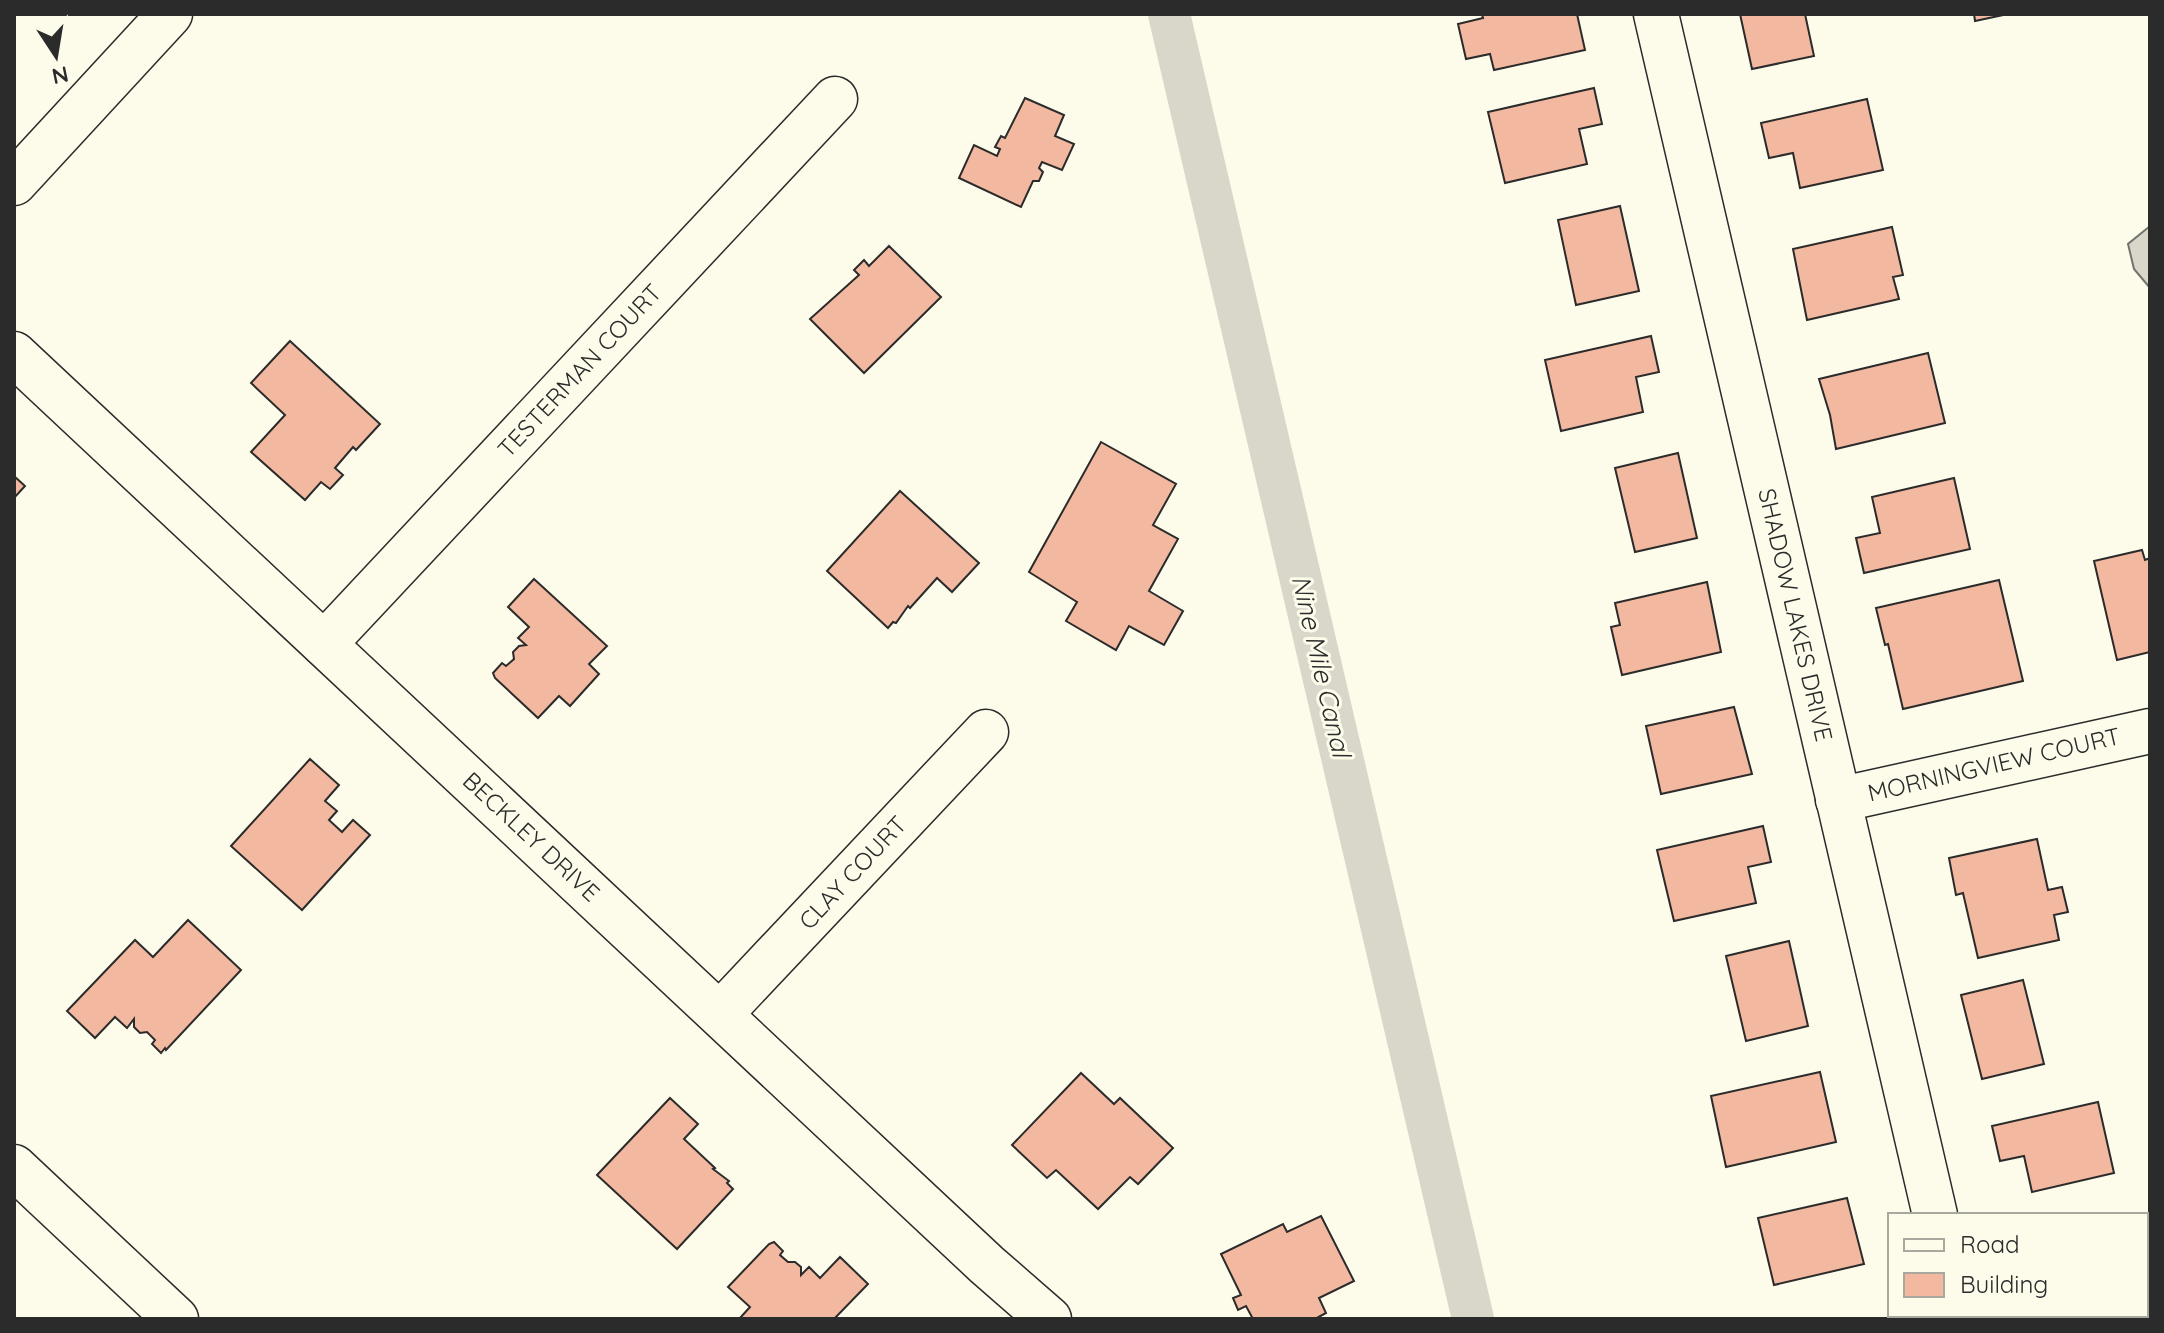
<svg xmlns="http://www.w3.org/2000/svg" width="2164" height="1333" viewBox="0 0 2164 1333" font-family="Quicksand,sans-serif">
	<style>
		.water { fill: #d8d7c9; stroke: #74746e; stroke-width: 2 }
		.lines { fill: none; stroke-linecap: round; stroke-linejoin: round }
		.canal { stroke: #d8d7c9; stroke-width: 42 }
		.building { fill: #f2b8a0; stroke: #2b2b2b; stroke-width: 2 }
		.minor-casing { stroke: #2b2b2b; stroke-width: 47 }
		.minor { stroke: #fdfbea; stroke-width: 44 }
		.labels { text-anchor: middle; stroke-width: 6; stroke-linejoin: round; paint-order: stroke }
		.street-label { font-size: 24px; fill: #2b2b2b; stroke: #fdfbea }
		.water-label { font-size: 26px; font-style: italic; fill: #2b2b2b; stroke: #fdfbea }
	</style>
	<rect width="100%" height="100%" fill="#fdfbea"/>
	<path class="water" d="M2150,226V288L2134,269L2128,244Z"/>
	<g class="lines">
		<path class="canal" d="M1169,14L1473,1319"/>
	</g>
	<g class="building">
		<path d="M1482,14H1577L1585,50L1494,70L1490,54L1466,59L1458,24L1483,18Z"/>
		<path d="M1740,14H1805L1814,56L1752,69Z"/>
		<path d="M1974,14H2008L1975,21Z"/>
		<path d="M1594,88L1602,124L1579,129L1587,164L1505,183L1488,112Z"/>
		<path d="M1025,98L1064,115L1055,136L1074,144L1062,170L1042,162L1039,168L1043,172L1039,181H1033L1021,207L959,178L974,145L997,156L1000,149L995,147L1001,136L1005,138Z"/>
		<path d="M1867,99L1883,170L1800,188L1793,153L1769,158L1761,123Z"/>
		<path d="M1620,206L1639,291L1576,305L1558,220Z"/>
		<path d="M1892,227L1903,275L1893,277L1899,299L1807,320L1793,249Z"/>
		<path d="M889,246L941,297L864,373L810,319L859,275L854,270L864,260L869,266Z"/>
		<path d="M1651,336L1659,372L1636,377L1643,412L1561,431L1545,360Z"/>
		<path d="M290,341L380,424L356,450L353,447L335,468L343,475L330,489L321,482L305,500L251,452L285,415L251,383Z"/>
		<path d="M1928,353L1945,423L1836,449L1830,415L1819,379Z"/>
		<path d="M1101,442L1176,484L1153,525L1178,539L1149,591L1183,611L1164,645L1129,626L1116,650L1066,621L1077,602L1029,572Z"/>
		<path d="M1678,453L1697,538L1635,552L1615,468Z"/>
		<path d="M14,476L25,486L14,498Z"/>
		<path d="M1954,478L1970,549L1864,573L1856,538L1880,533L1872,497Z"/>
		<path d="M900,491L979,563L952,592L937,578L910,608L908,606L896,623L893,622L888,628L827,571Z"/>
		<path d="M2142,550L2145,560L2150,558V652L2117,660L2094,561Z"/>
		<path d="M534,579L607,646L589,664L599,674L570,706L559,696L538,718L495,678L493,673L502,663L506,666L514,659L513,652L519,646L526,645L518,638L529,627L508,607Z"/>
		<path d="M1999,580L2023,681L1903,709L1888,644L1885,645L1876,608Z"/>
		<path d="M1707,582L1721,652L1622,675L1611,627L1620,625L1615,603Z"/>
		<path d="M1734,707L1752,774L1661,794L1646,726Z"/>
		<path d="M310,759L339,785L325,801L337,811L329,820L342,832L353,820L370,835L302,910L231,846Z"/>
		<path d="M1763,826L1771,862L1748,867L1756,903L1674,921L1657,850Z"/>
		<path d="M2037,839L2048,890L2062,887L2068,912L2054,915L2059,940L1978,958L1963,893L1956,895L1949,858Z"/>
		<path d="M188,920L241,970L166,1050L165,1048L161,1053L152,1044L155,1040L147,1032L140,1033L134,1027V1019L127,1028L115,1017L95,1038L67,1011L135,940L153,957Z"/>
		<path d="M1789,941L1808,1026L1746,1041L1726,956Z"/>
		<path d="M2023,980L2044,1064L1982,1079L1961,995Z"/>
		<path d="M1820,1072L1836,1142L1726,1167L1711,1096Z"/>
		<path d="M1081,1073L1114,1104L1120,1098L1173,1148L1138,1184L1130,1177L1098,1209L1056,1170L1047,1178L1012,1145Z"/>
		<path d="M670,1098L698,1124L684,1139L715,1168L713,1169L729,1181L727,1183L733,1189L677,1249L597,1175Z"/>
		<path d="M2098,1102L2114,1173L2032,1192L2024,1156L2000,1161L1992,1126Z"/>
		<path d="M1847,1198L1864,1264L1774,1285L1758,1218Z"/>
		<path d="M1321,1216L1354,1281L1319,1298L1326,1313L1315,1319H1253L1246,1306L1238,1310L1233,1298L1241,1295L1221,1254L1283,1224L1287,1232Z"/>
		<path d="M774,1242L783,1251L780,1255L788,1262H795L801,1267V1275L809,1267L820,1278L840,1257L868,1284L834,1319H742L740,1318L750,1307L728,1287L769,1244Z"/>
		<path d="M2035,1315H2083L2067,1319H2036Z"/>
	</g>
	<g class="lines">
		<g class="minor-casing">
			<g id="minor">
				<path d="M1656,14L1935,1215"/>
				<path d="M14,183L170,14"/>
				<path d="M14,354L987,1265L1049,1319"/>
				<path d="M324,644L835,99"/>
				<path d="M1838,800L2150,731"/>
				<path d="M720,1014L986,732"/>
				<path d="M14,1167L176,1319"/>
				<path d="M1958,1315L1959,1319"/>
			</g>
		</g>
		<use href="#minor" class="minor"/>
	</g>
	<g class="labels">
		<g class="street-label">
			<text transform="translate(580 371) rotate(-47)" y="8">TESTERMAN COURT</text>
			<text transform="translate(1795 615) rotate(77)" y="8">SHADOW LAKES DRIVE</text>
			<text transform="translate(1994 765) rotate(-13)" y="8">MORNINGVIEW COURT</text>
			<text transform="translate(531 837) rotate(43)" y="8">BECKLEY DRIVE</text>
			<text transform="translate(853 873) rotate(-47)" y="8">CLAY COURT</text>
		</g>
		<g class="water-label">
			<text transform="translate(1321 666) rotate(77)" y="9">Nine Mile Canal</text>
		</g>
	</g>
	<rect width="2164" height="1333" fill="none" stroke="#2b2b2b" stroke-width="32"/>
	<rect x="1888" y="1213" width="260" height="104" fill="#fdfbea" stroke="#a9a89e" stroke-width="2"/>
	<rect x="1904" y="1239" width="40" height="12" fill="#fdfbea" stroke="#a9a89e" stroke-width="2"/>
	<text x="1960" y="1253" font-size="24" fill="#2b2b2b">Road</text>
	<rect x="1904" y="1273" width="40" height="24" fill="#f2b8a0" stroke="#a9a89e" stroke-width="2"/>
	<text x="1960" y="1293" font-size="24" fill="#2b2b2b">Building</text>
	<g transform="translate(56 56) rotate(168)" stroke="#fdfbea" stroke-width="6" paint-order="stroke">
	<path d="M0-6L14 30L0 20L-14 30Z" fill="#2b2b2b"/>
	<text y="-12" font-size="22" font-weight="bold" text-anchor="middle" fill="#2b2b2b">N</text>
	</g>
</svg>
